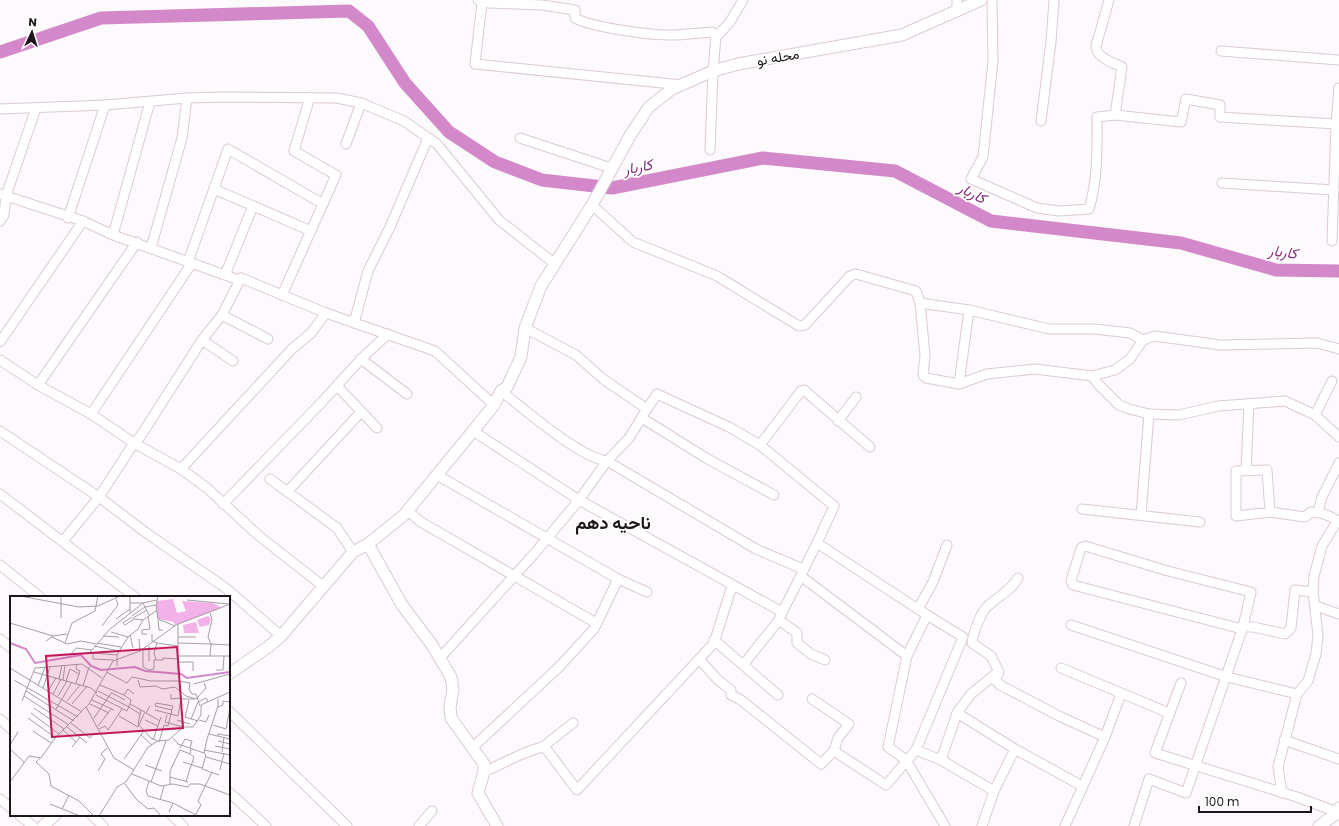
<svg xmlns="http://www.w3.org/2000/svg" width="1339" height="826" viewBox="0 0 1339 826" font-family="Poppins,Vazirmatn,sans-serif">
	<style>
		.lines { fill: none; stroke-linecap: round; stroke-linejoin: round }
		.river { stroke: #d389c9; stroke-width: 13 }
		.minor-casing { stroke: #dbcad7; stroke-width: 11 }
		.tertiary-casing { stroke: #dbcad7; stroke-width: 13 }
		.minor { stroke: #fff; stroke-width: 9 }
		.tertiary { stroke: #fff; stroke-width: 11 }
		.labels { text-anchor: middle; stroke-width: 3.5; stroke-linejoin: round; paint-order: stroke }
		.street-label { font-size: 14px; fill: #1d171c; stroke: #fff }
		.water-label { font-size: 15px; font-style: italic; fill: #852e7c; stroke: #fff }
		.district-label { font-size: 18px; font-weight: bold; fill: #1d171c; stroke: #fff }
		.inset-river { fill: none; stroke: #d389c9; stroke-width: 2 }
		.inset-road { fill: none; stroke: #a39fa3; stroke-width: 1 }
		.view { fill: #c2185b; fill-opacity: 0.15; stroke: #c2185b; stroke-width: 2 }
		.inset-edge { fill: none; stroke: #1d171c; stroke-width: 2 }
	</style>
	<rect width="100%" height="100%" fill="#fdfafd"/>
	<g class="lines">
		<path class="river" d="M0,52L101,18L349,11L368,26L405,83L449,132L495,162L542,180L612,188L763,158L895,171L991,221L1181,243L1276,270L1339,271"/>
		<g class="minor-casing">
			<g id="minor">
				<path d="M478,0L488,3L542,5L575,10V18C590,27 649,35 669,35C683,35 698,33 712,32L716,37"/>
				<path d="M957,0V12"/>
				<path d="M992,0L993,61L983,157L971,179L1037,208L1059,211L1089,209C1098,179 1097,148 1097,117L1115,115L1181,122L1186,99L1220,105V117L1336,124"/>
				<path d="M1109,0L1096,46C1096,58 1112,62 1122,67L1115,115"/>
				<path d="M482,2L475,64L682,85"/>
				<path d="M1221,51L1339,60"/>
				<path d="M0,109L105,105L187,98L224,97L337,98L361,103L404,121L437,144L499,220L555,264"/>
				<path d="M1041,121L1051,42L1054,0"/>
				<path d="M520,138L611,168"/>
				<path d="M346,144L361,103"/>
				<path d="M710,150L713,71L716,37L730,22L743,0"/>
				<path d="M1222,183L1334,190"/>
				<path d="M214,189L311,231"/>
				<path d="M0,194L83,221L113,235L239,280L241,278L326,313L435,351L494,405"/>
				<path d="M592,205L633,242L717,276L799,326L805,325L850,276L856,274L916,291L920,303L969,310L1049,329H1095L1130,333L1143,340L1155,336L1220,345L1317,343L1339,349"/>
				<path d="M68,218L105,105"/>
				<path d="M0,221L4,215L6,196L36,108"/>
				<path d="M113,235L150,102"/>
				<path d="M1332,241L1336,124L1339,88"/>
				<path d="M151,248L182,138L187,98"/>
				<path d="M188,262L228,149L323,204"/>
				<path d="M225,275L253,206"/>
				<path d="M282,295L336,175L294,151L310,97"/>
				<path d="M920,303L925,355L923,375L926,378L959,384L987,374L1035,369L1092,376L1115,370L1130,359L1143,340"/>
				<path d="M222,315L268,339"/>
				<path d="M354,323L368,271L390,227L428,138"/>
				<path d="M525,328L576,355L603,379L647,409L657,394L729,427L760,445L834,506L817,543"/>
				<path d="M202,340L233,361"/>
				<path d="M0,342L83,221"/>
				<path d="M361,359L407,394"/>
				<path d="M0,360L38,385L91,414L134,443L181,469L207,488L259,536L323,586"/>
				<path d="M1092,376L1097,383L1119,405L1129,409L1149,414L1179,415L1218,406L1285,401L1315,415L1339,437"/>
				<path d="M959,384L969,310"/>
				<path d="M38,385L137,242"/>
				<path d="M337,386L377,428"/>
				<path d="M501,391C525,410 579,457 607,461L756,549L803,569"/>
				<path d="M91,414L192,263"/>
				<path d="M1315,415L1332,381"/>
				<path d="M642,418L706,458L774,495"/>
				<path d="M838,421L856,397"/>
				<path d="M0,431L99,497L145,532L227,589L281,636"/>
				<path d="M473,431L579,500L782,612C795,589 805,566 817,543L927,615L907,656L888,747L906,760L945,826"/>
				<path d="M760,445L801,391L804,390L870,447"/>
				<path d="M181,469L292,349L311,333L326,313"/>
				<path d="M1246,470L1249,404"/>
				<path d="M437,475L618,579L647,592"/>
				<path d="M270,479L337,528L353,552"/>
				<path d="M288,491L361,412"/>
				<path d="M0,494L135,597"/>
				<path d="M223,504L322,402L361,359L388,334"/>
				<path d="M1082,509L1200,522"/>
				<path d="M408,511L421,522L596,623"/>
				<path d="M1318,512L1322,497L1339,463"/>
				<path d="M1141,515L1149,414"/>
				<path d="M63,541L99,497L134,443L140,437L202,340L222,315L241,278"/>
				<path d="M0,565L40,597"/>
				<path d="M802,577L907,656"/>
				<path d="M1018,578C1011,591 998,596 988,606C981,611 973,634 972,643L991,656L999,672L995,680L1000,685L1059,716L1105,737"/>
				<path d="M1316,606L1339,614"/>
				<path d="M918,609L933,582L947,545"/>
				<path d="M782,612L779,620L797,633V643L811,654L825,660"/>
				<path d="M1071,625L1227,677L1297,694L1308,681L1316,654L1318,635L1313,592L1314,576L1322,546L1336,523L1339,522C1331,516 1321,512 1311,512L1305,517L1270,512L1236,516V471L1267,470L1270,512"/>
				<path d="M1243,627H1253L1285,634L1291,628L1295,590L1313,592"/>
				<path d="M0,639L11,648"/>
				<path d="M714,640L778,695"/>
				<path d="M440,658L534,554L579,500L607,461L629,438L647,409"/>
				<path d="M699,659L718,680L731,690V695L741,700L821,764L834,751L886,785L916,750L963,637L927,615"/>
				<path d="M743,665L779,620"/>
				<path d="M1061,668L1169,713"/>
				<path d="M1181,683L1155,753L1297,797L1337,812L1339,807"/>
				<path d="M812,699L849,724L838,738L834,751"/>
				<path d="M229,711L347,826"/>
				<path d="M957,713L1015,749L1082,786"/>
				<path d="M0,719L11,729"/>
				<path d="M1284,740L1339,759"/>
				<path d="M544,746L573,723"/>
				<path d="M472,748L559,667L594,629L618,579"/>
				<path d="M916,750L941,760L994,791"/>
				<path d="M941,760L957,713L971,694L998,672"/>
				<path d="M484,772L522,754L544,746L577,790L714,643L732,586"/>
				<path d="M229,792L266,826"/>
				<path d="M1282,793L1278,767L1297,694"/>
				<path d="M0,799L11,808"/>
				<path d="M19,815L33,826"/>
				<path d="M92,815L103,826"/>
				<path d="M172,815L183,826"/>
				<path d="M419,826L432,811"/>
				<path d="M982,826L994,791L1015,749"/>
				<path d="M1065,826L1105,737L1121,694"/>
				<path d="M1134,826L1149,779L1186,793L1243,627L1251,592L1168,571L1085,546L1081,548L1071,581L1073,585L1242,629"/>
			</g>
		</g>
		<g class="tertiary-casing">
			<g id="tertiary">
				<path d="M368,544L402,605L432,645L451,677L453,689L450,707L451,718L484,764V772L478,793L497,826"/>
				<path d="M229,674L268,647L281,636L353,552L368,544L404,515L473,431L494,405L501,391L507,387L521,357L525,328L541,286L592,205L631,134L649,107L672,89L713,71L738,64L902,35L981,0"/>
				<path d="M43,826L55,815"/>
				<path d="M1319,826L1339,812"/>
			</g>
		</g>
		<use href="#minor" class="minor"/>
		<use href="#tertiary" class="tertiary"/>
	</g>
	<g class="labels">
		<g class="street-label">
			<text transform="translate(778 57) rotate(-10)" y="5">محله نو</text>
		</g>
		<g class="water-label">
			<text transform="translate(638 167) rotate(-11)" y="5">کاربار</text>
			<text transform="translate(972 193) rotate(27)" y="5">کاربار</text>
			<text transform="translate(1283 252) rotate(7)" y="5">کاربار</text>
		</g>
		<g class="district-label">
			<text x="613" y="529">ناحیه دهم</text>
		</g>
	</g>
	<g transform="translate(10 596)">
		<rect width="220" height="220" fill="#fdfafd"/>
		<path d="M163,3L167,17L176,15L172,5L203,7L212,12L165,29L164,26L148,23L146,12L147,5ZM198,20L201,23L199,29L190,31L187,24ZM186,26L189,37H174L173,29Z" fill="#f2b2e9"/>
		<path class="inset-river" d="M0,47L16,53L25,67L71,59L81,70L91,74L125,71L135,75L171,78L177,82L220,76"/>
		<path class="inset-road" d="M10,0L69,11L88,10L110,0M120,0V17M148,0L146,10L148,23L165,30M177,4L219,8M120,7H133L139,19M122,20L135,11L146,9M122,21L113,27L115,29L124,23L133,24M51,22V0M123,22L137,14M106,23L120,13M148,24L149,34H153M0,27L43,40M168,29V75M92,30L108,9L106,3M101,36L118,41M137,38H132V34L140,33L138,20M142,38V45L147,47L168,50M120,39L123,52M93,40L109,41M42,41L57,48L71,45L86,48M168,41H186M129,43L130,55M36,45L43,40L57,38M55,47L62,27L85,15L88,0M87,47L111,51M168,47L201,48L198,41L202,24L200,17M84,50L109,55M139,50V65M133,53V71L139,74L144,73V64H153V62L168,63M81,54L80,57H83L107,59M83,57V63L104,64M61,58L66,52L82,54L99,34L133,7L147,4M168,60H220M200,60L201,48L220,49M146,64L144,57L147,47M168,66H183V75M107,70V59L118,41L128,33L133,24L146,15M0,72L72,116M206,74H213L214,60M24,76L81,92L87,97M96,76L117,87L122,81L141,85H169L180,87L179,91M49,83L52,69M4,84L68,121M53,84L55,69M128,84L130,91L146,90L152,93L165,91L176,100L186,103M56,85L60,73L69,78M66,87L70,75L66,73L67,68M184,88L220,78M90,89L114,99L121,104L120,108M28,90L35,71M73,90L79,71M180,90L179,93L182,98H186L190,110M33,92L40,71M16,95L64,125M38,95L46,82M88,95L119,111M102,97L115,104M43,98L51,83M161,98V103L171,102M86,99L117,115L120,108L131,114L128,128L141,142L148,145M114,99L118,93L124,98M14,100L59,129M48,100L57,85M186,103L196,92L194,87M208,103V110L197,143L194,157L196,159L192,173L209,179M82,104L104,114M179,104L175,121L188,125M12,105L25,72L72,68L92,82M57,105L70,89M62,108L77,90M80,108L99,117M140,110L136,117L150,125M76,111L104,162L124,174M119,111L130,118M208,111L213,109V105L219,106M24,112L54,133M46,113L62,86M145,114L168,120L171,103H185M21,117L49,138M157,119L155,126L173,131L174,126M109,120L128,131L135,116L131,114M18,122L46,142M84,122L102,96M181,123L188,106L196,102L198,106M135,124L148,130M167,124L180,128M189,124L196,126L199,119M61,127L80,142L84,137M203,129L216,133L220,112M88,130L101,113M57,131L77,147M89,133L95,130L98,134L112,113M53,134L66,146M134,134L131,139L142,149M23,135L41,147M199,138L220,143M208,140V138L220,140M163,142L168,148L194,157M143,144L151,121M208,145L220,148M149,146L154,129L158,130L161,118L162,113L163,110L146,107L145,110L162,114M0,149L8,136M205,150L220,153M62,151L70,141M170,152L175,143L182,145L180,152M0,153L14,166M194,154L220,159M212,156L214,141M196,161L220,168M30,162L26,166L39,178L41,190L69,205L84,220M114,163L131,139M173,166L192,172M135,169L152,175M210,174L214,157M88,175L95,163L91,158L97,152M122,178L151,190L163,188L178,191L180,188H190L220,199M160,181L178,186M139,185L136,195L138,200L163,207L159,216M176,185L184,161L180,158M0,186L19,160L31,162L45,142L79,108L103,65L130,55L166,29L220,8M141,186L156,145M115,188L126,203L138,213L144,212L151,220M160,188V175L170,154L180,158L181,153M150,204L154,190M163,207L188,220M40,208L70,220M52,213L59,199M89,220L107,191L116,186L138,151L148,145L159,144L173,131H183L191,119V109L220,96M185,220L191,209L188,205L202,176"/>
		<path class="view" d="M167,51L173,132L42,141L36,60Z"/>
		<rect width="220" height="220" class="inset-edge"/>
	</g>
	<g transform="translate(32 32) rotate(4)" stroke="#ffffff" stroke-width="3" paint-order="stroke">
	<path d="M0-3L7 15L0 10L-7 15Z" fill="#1d171c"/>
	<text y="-6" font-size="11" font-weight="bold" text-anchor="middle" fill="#1d171c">N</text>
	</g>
	<path d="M1199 806v6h112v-6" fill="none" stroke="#1d171c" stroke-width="2"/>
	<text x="1205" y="806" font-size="12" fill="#1d171c" stroke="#ffffff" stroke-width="3" paint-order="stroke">100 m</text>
</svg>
